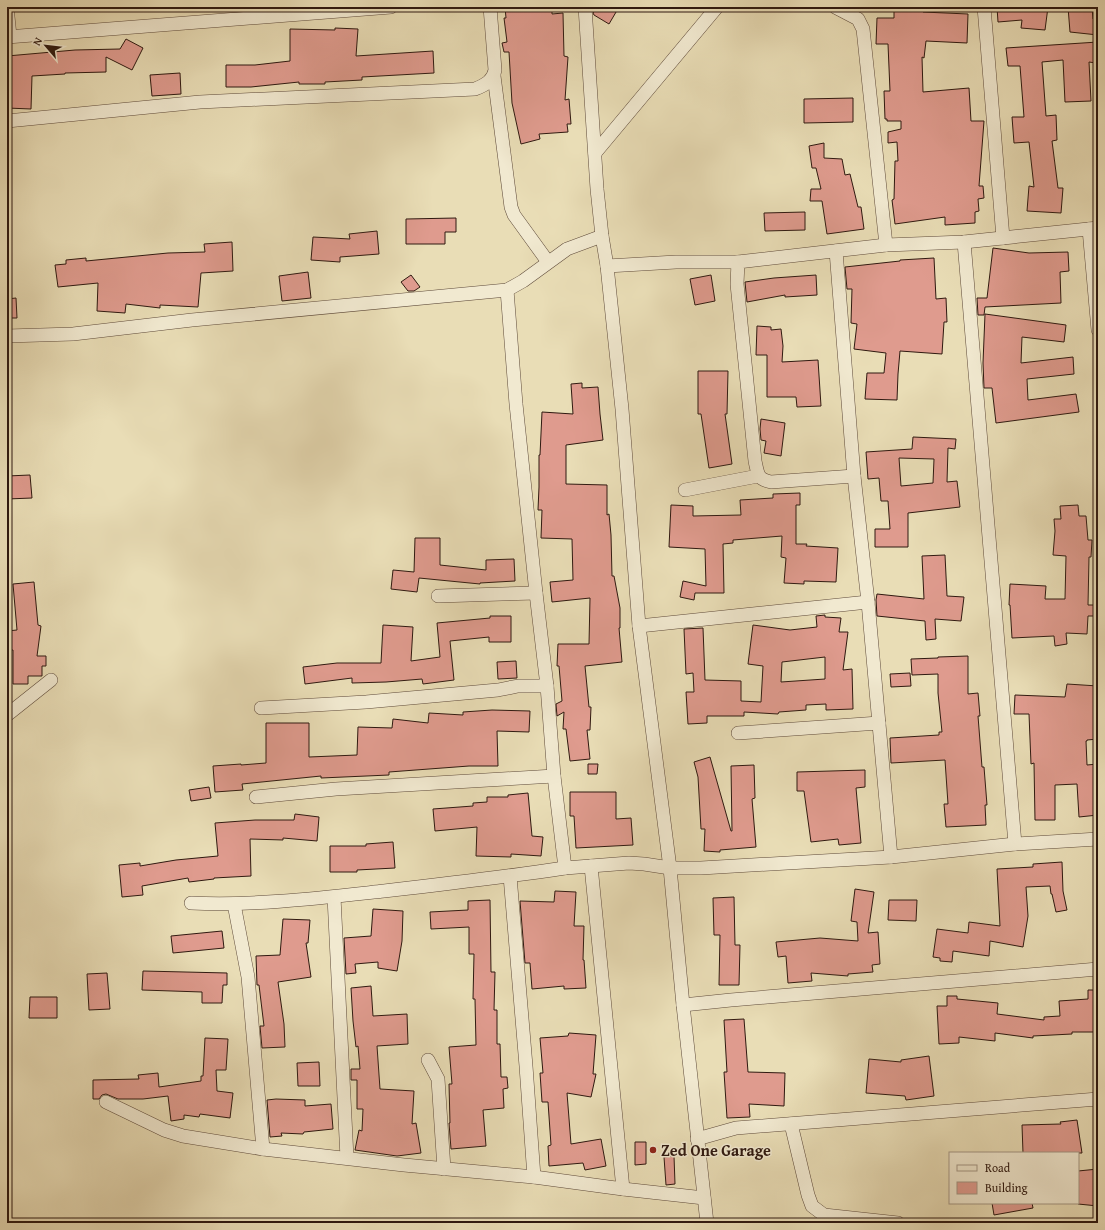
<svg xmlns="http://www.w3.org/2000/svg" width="1105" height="1230" viewBox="0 0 1105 1230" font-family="'Gentium Book Plus',serif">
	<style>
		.building { fill: #df9b8e; stroke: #2f1910; fill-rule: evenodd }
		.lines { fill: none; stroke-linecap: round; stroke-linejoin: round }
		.minor-casing { stroke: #5e4a3a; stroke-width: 14 }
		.minor { stroke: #f1e9d0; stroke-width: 13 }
		.poi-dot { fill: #8f2418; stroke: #f1e9d0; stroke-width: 1.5 }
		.labels { text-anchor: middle; stroke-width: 3; stroke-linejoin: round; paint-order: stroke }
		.poi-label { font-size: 16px; font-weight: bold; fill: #2f1910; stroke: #f1e9d0; text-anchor: start }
	</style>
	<rect width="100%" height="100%" fill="#e9ddb6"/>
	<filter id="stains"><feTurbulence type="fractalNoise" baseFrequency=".005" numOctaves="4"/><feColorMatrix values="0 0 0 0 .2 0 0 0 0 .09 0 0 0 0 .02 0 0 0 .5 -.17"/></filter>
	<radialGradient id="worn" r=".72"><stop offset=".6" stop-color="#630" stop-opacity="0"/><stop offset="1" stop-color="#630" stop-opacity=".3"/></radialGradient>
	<g class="building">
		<path d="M505,7H552V14L563,13L564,56L568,57L565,100L569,99L571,124H567L568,132L539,134L540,139L521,144L512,103L509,52H504L502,43L507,42L504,18H506Z"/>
		<path d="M597,7H619L609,24L594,15L593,13Z"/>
		<path d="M894,7H923V12L968,14L967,43L926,41L924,58L922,57L923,92L969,88L971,121H984L979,186H983L984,198L978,199L979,211L975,212V223L945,225V217L895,224L892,200L894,199L895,161H898L897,142L888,143V132L901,129V121H887V119H885L884,91H890L888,44H876L877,18H894Z"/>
		<path d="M997,7H1048L1045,30L1021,28L1022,20L998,22Z"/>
		<path d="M1068,7H1092L1093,19H1098V35L1070,32Z"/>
		<path d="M335,28L358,29L356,56L433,51L434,73L362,77V80L325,82V84H299V82L251,87H226V65H255L290,61V29L335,30Z"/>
		<path d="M126,39L143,48L132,70L106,57V72L65,73V74L32,76L31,109L7,108V56L75,50L120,49Z"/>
		<path d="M1098,42L1096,63L1089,62L1091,101L1065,102L1063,60L1042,62L1046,116L1056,115L1057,140L1052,141L1058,188H1063L1061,213L1027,211L1029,186L1034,187L1029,142L1014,143L1012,117H1024L1020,66H1008L1006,48Z"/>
		<path d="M180,73L181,94L152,96L150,75Z"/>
		<path d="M853,98V122L804,123V99Z"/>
		<path d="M824,143V158L842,159L845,175L850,174L858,207H861L864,229L827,234L822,201H810L811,189H821L816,168H812L809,146Z"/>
		<path d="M805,212V230L765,231L764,213Z"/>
		<path d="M456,218V232H445V244H406V219Z"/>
		<path d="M377,231L379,254L340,257V262L311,260L313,237L350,239L349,234Z"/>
		<path d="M232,242L233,271L201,273L198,307L160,305V308L126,304L125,313L97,311L98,283L58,287L55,265L66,264V260L86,258V261L168,253L205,252L204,244Z"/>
		<path d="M993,248L1029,253L1068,252L1069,271L1060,272L1061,303L985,307L984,315H978L977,298H987Z"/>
		<path d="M934,258L936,299L946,298L947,322H944L942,354L900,351L898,374L897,400L865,399L867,373H884L886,353L854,349L857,324L851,323L852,289H847L845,267L900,261V260Z"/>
		<path d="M308,272L311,298L282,301L279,276Z"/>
		<path d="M411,275L420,287L414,291H408L401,282Z"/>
		<path d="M711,275L715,301L695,305L690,279Z"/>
		<path d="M816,275L817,295L785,297V295L747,302L745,282L774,278Z"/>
		<path d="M16,298L17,318H7V299Z"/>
		<path d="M985,314L1066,325L1064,342L1022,337L1021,363L1073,357L1074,374L1027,379L1028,400L1076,394L1079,412L996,423L992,388H984L983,363Z"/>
		<path d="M757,326L771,327V330L781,329L783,346L782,362L818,360L821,406L797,407L796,397H767V355H756Z"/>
		<path d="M698,371H728L727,414H725L732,464L709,468L701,414H698Z"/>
		<path d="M582,383V388L598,387L600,414L603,440L566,445V484L607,485V515L609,514L611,535L612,576H614L620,608V628H619L622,662L585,666L589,707H591L590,730H587L590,759L570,761L566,729H563L564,712L557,716L556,704L562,701L559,666H557L558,644H589L590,598L552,602L550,582L573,580L572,539L541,538L542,510H538L539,487V455H540L542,412L573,414L571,384Z"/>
		<path d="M761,419L785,423L781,456L764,453L766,441L761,440L760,429Z"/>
		<path d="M913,437L956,439L955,449L948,448L947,482L957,481L960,507L908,513V547H875V529H890L888,501H881L879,478L868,479L866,452L912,449ZM899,458L934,459L933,483L901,486Z"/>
		<path d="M30,475L32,498L7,499V476Z"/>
		<path d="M800,493V505H796V544H807L806,546L838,548L836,582L804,581V584L784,583L786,558L781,557L782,536L733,540V543L723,544L724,593H695L694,600L680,597L683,581L706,586L705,549L669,547L671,505L693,506V516L741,515L740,500L773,498V494Z"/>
		<path d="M1078,505L1079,516H1086L1088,540H1092L1091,557H1089L1088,605H1095V616H1088L1087,634L1066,633L1067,644L1055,646L1054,636L1012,638L1010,605H1009L1010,584L1046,586L1045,599H1065L1066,556L1053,555L1055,531L1054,519H1061L1060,506Z"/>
		<path d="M415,538H440V565L486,570V560L514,559L515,581L480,583V584L419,578L417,592L391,589L393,570L414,572Z"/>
		<path d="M945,555L947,596L964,597L961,621L935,619L936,639L926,640L925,621L877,616L876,600L877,594L924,599L922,556Z"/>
		<path d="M34,582L38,625L41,626L37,656H46V666H42V676H28V684H13V650H7V631L17,630L13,584Z"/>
		<path d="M825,615V617L841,618L839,632H848L843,670L852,669L853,709L826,710V704L806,705V710L779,712L778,714L744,712V716H707V723L688,724L686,692H694L693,673L686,674L684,629L703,628L705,680L741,681V701L761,702L763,666L748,664L753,625L790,630L817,627L816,616ZM825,657V679L781,682L782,662Z"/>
		<path d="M490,616H511V642H489V637L450,641L454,680L423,684L422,679L386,682L352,683V678L305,684L303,667L337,663H381L383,625L413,627L411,661L440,657L437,623L490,618Z"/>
		<path d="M968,656V694L978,693L980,716H978L982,767H984L987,805H985L986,825L946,827L944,804H948L945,760L891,763L890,738L939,735V732H942L938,693V674L912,675L911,659L938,658V657Z"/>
		<path d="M516,661L517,678L498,679L497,662Z"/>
		<path d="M910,673L911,686L891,687L890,674Z"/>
		<path d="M1067,684L1098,686V739L1087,740V741H1086L1087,765L1098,764V815L1079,817L1077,784L1055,785V820H1035L1034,763L1031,764L1029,714H1014L1015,695L1065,697Z"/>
		<path d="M492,710L530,711L529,732L497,731L498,766H469L389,772V775L321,778V776L242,784L243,790L215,792L213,766L241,764V765L266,763V723H309V757L357,755L358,727L392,728L393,719L428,723L429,713L463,715V712Z"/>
		<path d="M710,757L731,831H732L731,766L754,765L755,798L752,799L756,847L720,850V852L704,851L705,829H701L698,777L694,762Z"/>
		<path d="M588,764H598L597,774H588Z"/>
		<path d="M865,770V787L856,788L861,843L839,845L838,839L811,842L804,791H797V772Z"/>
		<path d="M209,787L211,798L191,801L189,790Z"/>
		<path d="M570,792H616V819L631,818L633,845L576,848L574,816H570Z"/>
		<path d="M528,793L532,836L543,837L541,856L511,854V857L476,856L477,827L435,831L433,809L473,806V803L487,802V797H508V795Z"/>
		<path d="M295,814L319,817L317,841L283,838V840L250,839L251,876L214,878V879L189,882L188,878L142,886L143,895L122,897L119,865L140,863V866L176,860L218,856L215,823L255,820H294Z"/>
		<path d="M393,842L395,868L357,870V872H330V846H366V844Z"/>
		<path d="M1062,862L1063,891L1067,910L1056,912L1052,894H1051L1050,886L1026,887L1028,916L1023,947L990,941L989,956L953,951L952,962L940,961V958L933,957L937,929L968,933L969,922L1000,926L997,869L1033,867V864Z"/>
		<path d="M855,889L874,892L868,933L878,932L880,964L872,965L873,972L848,974V976L811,973L812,981L788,983L786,956L778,957L776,942L820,938L858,941L857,922L851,921Z"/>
		<path d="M555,891L576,892L574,926H584L583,960H584L586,988L564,989V986L532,989L530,963H525L520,901L554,902Z"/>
		<path d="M734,897L735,945H740L739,985H719L720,935H714L713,898Z"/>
		<path d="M490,900L491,972H495L494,1010H497V1044H500L501,1077H507L508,1088L503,1089L504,1108L483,1110L486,1146L451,1149L449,1123H450L449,1084H452L449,1047L476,1045L475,999H473L474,954H469V927L431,929L430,912L468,910V901Z"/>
		<path d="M889,900H917L916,921L888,920Z"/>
		<path d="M373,909L403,911L402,941L397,971L378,968V962L355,964L356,973L346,974L344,938L371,936Z"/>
		<path d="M283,919L310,920L308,943H306L311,977L278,982L284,1024L285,1047L262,1048L260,1026H264L259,985H257L256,956L280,955Z"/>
		<path d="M222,931L224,948L173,953L171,936Z"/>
		<path d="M143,971L227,973V985H223L222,1003H202V992L142,990Z"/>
		<path d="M107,973L110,1009L89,1010L87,974Z"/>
		<path d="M371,986L373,1016L407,1014L408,1044L377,1046L380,1089L414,1091L412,1124L416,1123L421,1153L397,1156L355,1150L359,1130L362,1131L363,1109H357V1080H351V1069H360L358,1046L356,1047L353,1021L351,988Z"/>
		<path d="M1088,990H1098V1032H1072V1034L1033,1036V1038L995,1033V1041L959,1037V1043L939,1044L937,1006H947V996H957V999L998,1003L997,1014L1044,1020V1017L1060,1016L1059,1001L1088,999Z"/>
		<path d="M30,997H57V1018H29Z"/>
		<path d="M744,1019L748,1072L785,1073L784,1106L749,1104L750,1117L727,1118L724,1072H727L724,1020Z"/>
		<path d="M569,1033L596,1035L593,1074H596L591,1097L567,1093L571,1144L601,1139L606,1166L585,1170L583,1163L549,1166L548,1146L551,1145L548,1102H542L540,1073H543L540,1038L568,1036Z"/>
		<path d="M205,1038L228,1039L226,1070H216L217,1091L233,1093L230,1118L200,1114L199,1117L184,1115V1119L171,1121L168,1096L143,1099H118L106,1094L102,1095L99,1099H93V1080L139,1079L138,1075L158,1073L159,1087L201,1081V1076H203Z"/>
		<path d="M929,1056L934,1096L906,1100L905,1096L866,1093L869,1059L901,1062V1060Z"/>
		<path d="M319,1062L320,1086H298L297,1063Z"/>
		<path d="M276,1099L305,1100V1106L331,1104L333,1129L304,1132L303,1134L281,1133L282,1136L270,1137L267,1100Z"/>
		<path d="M1077,1120L1082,1153H1023L1022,1125L1061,1124L1060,1122Z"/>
		<path d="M635,1142H646V1164L635,1165Z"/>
		<path d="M674,1156L675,1184L666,1185L664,1157Z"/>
		<path d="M1098,1169V1206L1078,1204V1171Z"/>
		<path d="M992,1203H1032L1033,1208L994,1215Z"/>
	</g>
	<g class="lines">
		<g class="minor-casing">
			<g id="minor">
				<path d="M7,7L10,36"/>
				<path d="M585,7L597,189L602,236L607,266L622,409L639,626L670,868L683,1005L707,1223"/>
				<path d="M835,7L858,19L863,29L886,245"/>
				<path d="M984,7L1003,238"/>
				<path d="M7,37L391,7"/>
				<path d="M494,76L511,207L514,215L548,262"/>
				<path d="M7,121L200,102L475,89C485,85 493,81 495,70L490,7"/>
				<path d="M595,153L717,7"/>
				<path d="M1089,229L1098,330"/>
				<path d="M964,242L1015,844"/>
				<path d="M836,251L854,476L868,602L891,857"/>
				<path d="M607,266L676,262H738"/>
				<path d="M507,290L516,404L536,593L547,686L554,776L565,868L629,863L644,864L670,868H701L891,857L1015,844L1098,839"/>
				<path d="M7,336L73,334L192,320L507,290L523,281L567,249L602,236"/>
				<path d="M854,476L771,482C757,479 758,474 755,461L737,284L738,262L886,245L964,242L1098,228"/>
				<path d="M685,490L758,476"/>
				<path d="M438,596L536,593"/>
				<path d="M639,626L868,602"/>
				<path d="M261,708L366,702L498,690L518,686H547"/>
				<path d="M7,715L51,680"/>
				<path d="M738,733L879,723"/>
				<path d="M256,797L336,789L554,776"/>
				<path d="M591,866L623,1189"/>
				<path d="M510,876L526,1066L534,1177"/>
				<path d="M334,897L347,1158"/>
				<path d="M191,903C255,906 320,898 384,891C445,884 505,877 565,868"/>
				<path d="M234,904L248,977L263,1149"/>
				<path d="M683,1005L731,1000L1098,969"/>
				<path d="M428,1060L438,1079L444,1169"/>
				<path d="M106,1102L164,1130L183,1136L263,1149L404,1165L534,1177L623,1189L704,1198"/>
				<path d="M791,1124L808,1195L812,1206L824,1215L898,1223"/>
				<path d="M697,1139L736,1128L1098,1099"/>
			</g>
		</g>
		<use href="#minor" class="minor"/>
	</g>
	<circle class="poi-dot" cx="653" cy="1150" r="4"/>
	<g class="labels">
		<g class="poi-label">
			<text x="661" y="1156">Zed One Garage</text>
		</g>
	</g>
	<rect width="1105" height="1230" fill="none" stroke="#e9ddb6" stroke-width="24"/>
	<rect x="8" y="8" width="1089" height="1214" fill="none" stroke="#2f1910" stroke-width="2"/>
	<rect x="12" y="12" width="1081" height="1206" fill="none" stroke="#2f1910"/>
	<rect x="949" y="1152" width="130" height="52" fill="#f1e9d0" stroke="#a39683"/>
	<rect x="957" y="1165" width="20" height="6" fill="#f1e9d0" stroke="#a39683"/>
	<text x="985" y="1172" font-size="12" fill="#2f1910">Road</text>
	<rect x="957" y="1182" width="20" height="12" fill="#df9b8e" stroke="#a39683"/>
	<text x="985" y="1192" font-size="12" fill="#2f1910">Building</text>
	<g transform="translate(46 46) rotate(298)" stroke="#f1e9d0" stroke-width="3" paint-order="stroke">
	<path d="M0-3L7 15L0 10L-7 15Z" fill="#2f1910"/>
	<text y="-6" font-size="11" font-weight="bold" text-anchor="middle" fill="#2f1910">N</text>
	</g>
	<rect width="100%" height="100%" filter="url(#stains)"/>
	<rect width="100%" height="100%" fill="url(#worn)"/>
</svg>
